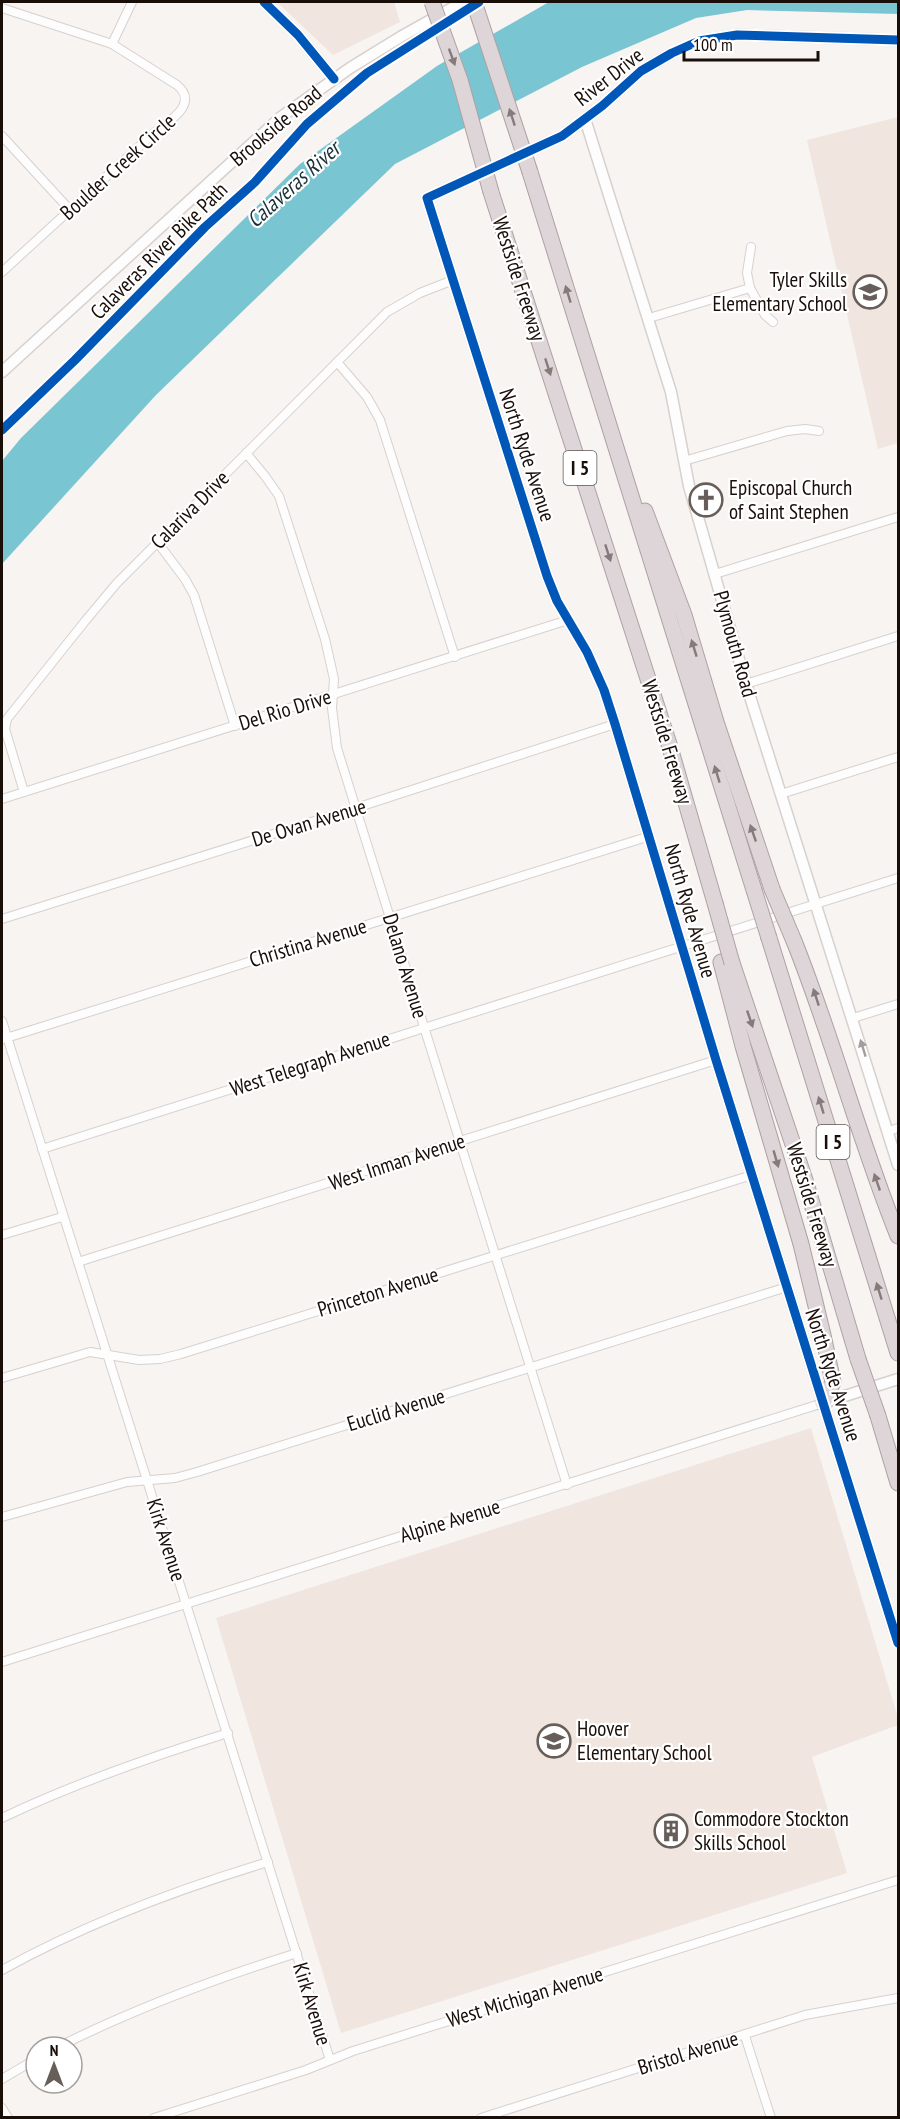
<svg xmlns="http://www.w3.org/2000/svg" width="900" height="2119" viewBox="0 0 900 2119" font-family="'PT Sans Narrow',sans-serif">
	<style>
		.built { fill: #f0e5df }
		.water { fill: #79c6d2 }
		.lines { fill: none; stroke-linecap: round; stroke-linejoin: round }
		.minor-casing { stroke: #d8d0cc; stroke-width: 10 }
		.tertiary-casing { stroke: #d8d0cc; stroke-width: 13 }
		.motorway-casing { stroke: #aea1a3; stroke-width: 17 }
		.minor { stroke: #fefdfd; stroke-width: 8 }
		.tertiary { stroke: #fefdfd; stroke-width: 10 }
		.motorway { stroke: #ded5d8; stroke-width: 15 }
		.motorway-bridge-casing { stroke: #aea1a3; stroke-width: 17; stroke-linecap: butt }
		.motorway-bridge { stroke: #ded5d8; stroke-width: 15 }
		.cycleway-casing { stroke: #fff; stroke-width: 13 }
		.cycleway { stroke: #0057b8; stroke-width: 9 }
		.oneway { fill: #867b7a }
		.oneway2 { fill: #a39d9b }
		.labels { text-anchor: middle; stroke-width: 4.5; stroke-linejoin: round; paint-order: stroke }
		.shield { fill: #fff; stroke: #5f5652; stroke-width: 1.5 }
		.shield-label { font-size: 20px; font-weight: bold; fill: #1a0e08 }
		.street-label { font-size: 21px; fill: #1a0e08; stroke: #fff }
		.poi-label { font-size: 21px; fill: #1a0e08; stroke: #fff; text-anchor: start }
		.water-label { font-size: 22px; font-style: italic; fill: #1a3236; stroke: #fff }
	</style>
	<rect width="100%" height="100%" fill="#f7f4f2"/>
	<g class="built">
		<path d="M277,2H394L400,22L333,55Z"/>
		<path d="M898,117V443L878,449L807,140Z"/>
		<path d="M811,1428L898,1718V1725L812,1757L847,1873L341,2033L216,1618Z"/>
	</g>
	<path class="water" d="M549,2H898V14L747,10L696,18L582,67L395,164L156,395L2,564V461L21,438L300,164L437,66Z"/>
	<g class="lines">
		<g class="minor-casing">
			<g id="minor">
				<path d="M2,8L112,44L177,85C200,104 168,122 154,133L2,272"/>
				<path d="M112,44L132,2"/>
				<path d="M2,136L70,210"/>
				<path d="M750,288L765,315L773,322"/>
				<path d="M649,318L750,288L747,273L751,247"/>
				<path d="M337,362L367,397L380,420L455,657"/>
				<path d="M246,453L265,476L279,496L325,639L334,679L332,708L337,748L567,1485"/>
				<path d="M684,461L787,431L805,429L819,431"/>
				<path d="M158,543L185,579L194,595L235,726"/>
				<path d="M715,574L898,517"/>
				<path d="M746,684L898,636"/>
				<path d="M24,792L5,729L7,719L86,620L117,583L387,312L420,293L453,280"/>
				<path d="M781,794L898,757"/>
				<path d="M2,799L568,620"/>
				<path d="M2,919L356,808L615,724"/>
				<path d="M853,1018L898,1004"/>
				<path d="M2,1021L330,2060"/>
				<path d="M3,1039L650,836"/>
				<path d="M889,1131L898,1128"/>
				<path d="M42,1149L898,878"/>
				<path d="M2,1235L62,1217"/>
				<path d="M78,1262L716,1060"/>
				<path d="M2,1378L90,1352L139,1360L160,1359L181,1354L752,1175"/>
				<path d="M2,1517L127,1482L175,1478L197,1472L787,1287"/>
				<path d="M2,1662L823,1403"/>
				<path d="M2,1818C75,1783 150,1757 228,1733"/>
				<path d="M2,1970C87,1923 175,1890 268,1862"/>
				<path d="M745,2036L771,2118"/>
				<path d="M58,2047C136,2008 214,1979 297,1953"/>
				<path d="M2,2079L36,2059"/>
				<path d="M2,2108L8,2118"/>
				<path d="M154,2118L306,2070L353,2051L898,1880"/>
				<path d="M481,2118L805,2015L898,1998"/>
			</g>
		</g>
		<g class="tertiary-casing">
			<g id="tertiary">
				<path d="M264,2L298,35L334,79"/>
				<path d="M898,40L737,35L699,41L672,53L641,71L602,106L562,136L427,198L547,576L557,601L587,652L604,690L615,724L716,1060L898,1643"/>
				<path d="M585,119L671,392L689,486L746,684L898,1165"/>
				<path d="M2,372L281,117L350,68L402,36L463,2"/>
				<path d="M823,1403L898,1379"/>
			</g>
		</g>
		<g class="motorway-casing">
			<g id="motorway">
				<path d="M530,172L754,890"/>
				<path d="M491,192L669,744L715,903"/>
				<path d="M645,511L684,615L716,722L772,889"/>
				<path d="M769,938L898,1353"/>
				<path d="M794,941C833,1038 859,1140 898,1236"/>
				<path d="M721,962L743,1046L801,1244L823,1335L833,1382L823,1403"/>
				<path d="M732,963L805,1180L858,1359"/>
				<path d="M878,1416L898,1483"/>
			</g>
		</g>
		<use href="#minor" class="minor"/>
		<use href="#tertiary" class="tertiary"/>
		<use href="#motorway" class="motorway"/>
		<g class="motorway-bridge-casing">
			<g id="motorway-bridge">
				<path d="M432,2L460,80L491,192"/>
				<path d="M474,2L530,172"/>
				<path d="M772,889L794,941"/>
				<path d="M754,890L769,938"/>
				<path d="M715,903L732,963"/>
				<path d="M858,1359L878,1416"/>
			</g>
		</g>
		<use href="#motorway-bridge" class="motorway-bridge"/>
		<g class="cycleway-casing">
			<g id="cycleway">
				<path d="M264,2L298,35L334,79"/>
				<path d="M898,40L737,35L699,41L672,53L641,71L602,106L562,136L427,198L547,576L557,601L587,652L604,690L615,724L716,1060L898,1643"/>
				<path d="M2,430L75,360L205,227L255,182L307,124L367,73L479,2"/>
			</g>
		</g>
		<use href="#cycleway" class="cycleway"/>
	</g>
	<defs><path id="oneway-solid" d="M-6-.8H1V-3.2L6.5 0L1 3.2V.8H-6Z" transform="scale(1.5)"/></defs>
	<g class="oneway">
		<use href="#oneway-solid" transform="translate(452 57) rotate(70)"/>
		<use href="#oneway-solid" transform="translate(512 117) rotate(-108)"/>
		<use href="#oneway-solid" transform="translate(568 294) rotate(-107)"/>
		<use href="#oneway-solid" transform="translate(548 367) rotate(72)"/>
		<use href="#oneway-solid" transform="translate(608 553) rotate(72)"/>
		<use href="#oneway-solid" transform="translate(694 648) rotate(-107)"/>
		<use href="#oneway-solid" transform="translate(717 774) rotate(-107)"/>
		<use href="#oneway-solid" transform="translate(753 833) rotate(-109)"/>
		<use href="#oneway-solid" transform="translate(816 997) rotate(-108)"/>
		<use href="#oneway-solid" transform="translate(750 1019) rotate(71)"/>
		<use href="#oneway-solid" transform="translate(821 1105) rotate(-107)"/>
		<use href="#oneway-solid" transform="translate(776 1159) rotate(74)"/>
		<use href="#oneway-solid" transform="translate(877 1182) rotate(-109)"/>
		<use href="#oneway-solid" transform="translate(879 1291) rotate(-107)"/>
	</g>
	<use class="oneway2" href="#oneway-solid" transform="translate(863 1048) rotate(-107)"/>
	<defs>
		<g id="school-ring" transform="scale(1.725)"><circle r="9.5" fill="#fff" stroke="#675e5a" stroke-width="1.5"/><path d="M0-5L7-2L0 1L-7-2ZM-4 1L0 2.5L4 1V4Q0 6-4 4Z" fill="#675e5a"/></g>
		<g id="church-ring" transform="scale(1.725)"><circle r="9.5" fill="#fff" stroke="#675e5a" stroke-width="1.5"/><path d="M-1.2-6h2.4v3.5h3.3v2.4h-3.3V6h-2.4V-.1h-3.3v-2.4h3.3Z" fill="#675e5a"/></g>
		<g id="building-ring" transform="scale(1.725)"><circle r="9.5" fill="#fff" stroke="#675e5a" stroke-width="1.5"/><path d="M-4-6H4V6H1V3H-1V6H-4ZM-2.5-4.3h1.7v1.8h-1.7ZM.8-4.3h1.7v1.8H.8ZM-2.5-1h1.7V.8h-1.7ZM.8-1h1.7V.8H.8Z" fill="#675e5a"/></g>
	</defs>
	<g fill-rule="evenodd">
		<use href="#school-ring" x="870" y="292"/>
		<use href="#church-ring" x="706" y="500"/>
		<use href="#school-ring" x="554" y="1741"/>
		<use href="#building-ring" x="671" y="1831"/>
	</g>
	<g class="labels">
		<g class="shield">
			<rect x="563.5" y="451" width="33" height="34" rx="4.5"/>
			<rect x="816.5" y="1125" width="33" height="34" rx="4.5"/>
		</g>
		<g class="shield-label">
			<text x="580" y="475">I 5</text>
			<text x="833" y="1149">I 5</text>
		</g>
		<g class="street-label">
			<text transform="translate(609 77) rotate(-38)" y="7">River Drive</text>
			<text transform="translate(276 126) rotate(-40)" y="7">Brookside Road</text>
			<text transform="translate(118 167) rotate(-42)" y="7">Boulder Creek Circle</text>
			<text transform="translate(159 251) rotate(-45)" y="7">Calaveras River Bike Path</text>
			<text transform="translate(519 279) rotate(72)" y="7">Westside Freeway</text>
			<text transform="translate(527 455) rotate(72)" y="7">North Ryde Avenue</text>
			<text transform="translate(190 510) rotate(-45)" y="7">Calariva Drive</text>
			<text transform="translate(735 644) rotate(74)" y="7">Plymouth Road</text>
			<text transform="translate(285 710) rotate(-17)" y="7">Del Rio Drive</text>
			<text transform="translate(667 742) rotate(73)" y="7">Westside Freeway</text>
			<text transform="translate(309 823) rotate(-17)" y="7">De Ovan Avenue</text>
			<text transform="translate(690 911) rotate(74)" y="7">North Ryde Avenue</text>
			<text transform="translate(308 943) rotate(-17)" y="7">Christina Avenue</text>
			<text transform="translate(405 966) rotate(73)" y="7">Delano Avenue</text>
			<text transform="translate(310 1064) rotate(-18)" y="7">West Telegraph Avenue</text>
			<text transform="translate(397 1162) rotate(-18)" y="7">West Inman Avenue</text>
			<text transform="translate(812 1205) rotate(73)" y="7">Westside Freeway</text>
			<text transform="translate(378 1292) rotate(-17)" y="7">Princeton Avenue</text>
			<text transform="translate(833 1375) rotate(72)" y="7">North Ryde Avenue</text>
			<text transform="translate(396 1410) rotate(-17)" y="7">Euclid Avenue</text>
			<text transform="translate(450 1521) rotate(-17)" y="7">Alpine Avenue</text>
			<text transform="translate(166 1540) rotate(72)" y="7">Kirk Avenue</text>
			<text transform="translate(525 1997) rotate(-17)" y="7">West Michigan Avenue</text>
			<text transform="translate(312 2004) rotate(73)" y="7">Kirk Avenue</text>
			<text transform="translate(688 2053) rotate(-17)" y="7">Bristol Avenue</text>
		</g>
		<g class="poi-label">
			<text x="847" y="287" text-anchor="end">Tyler Skills<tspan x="847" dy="24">Elementary School</tspan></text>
			<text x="729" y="495">Episcopal Church<tspan x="729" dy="24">of Saint Stephen</tspan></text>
			<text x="577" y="1736">Hoover<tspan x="577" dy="24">Elementary School</tspan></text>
			<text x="694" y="1826">Commodore Stockton<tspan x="694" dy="24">Skills School</tspan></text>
		</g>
		<g class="water-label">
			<text transform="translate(293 184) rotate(-42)" y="8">Calaveras River</text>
		</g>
	</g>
	<rect width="900" height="2119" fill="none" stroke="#1a0e08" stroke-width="6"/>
	<g transform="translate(54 2065)"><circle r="28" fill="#ffffff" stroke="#a39f9c" stroke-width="1.5"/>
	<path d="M0-4.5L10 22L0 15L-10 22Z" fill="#675e5a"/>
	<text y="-9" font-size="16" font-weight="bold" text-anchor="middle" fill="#1a0e08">N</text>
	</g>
	<path d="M684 51v9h134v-9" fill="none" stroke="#1a0e08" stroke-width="3"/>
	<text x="693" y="51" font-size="18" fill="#1a0e08" stroke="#ffffff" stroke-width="4.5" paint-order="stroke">100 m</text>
</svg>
